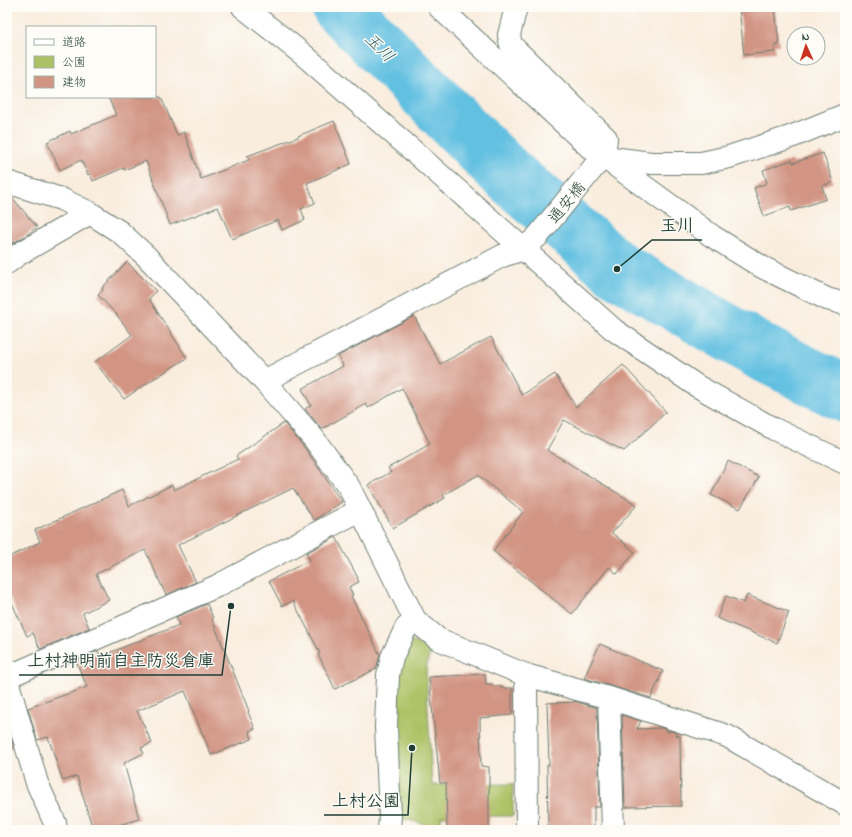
<svg xmlns="http://www.w3.org/2000/svg" width="852" height="837" viewBox="0 0 852 837" font-family="'Indie Flower','Klee One',sans-serif">
	<style>
		.green { fill: #adc266; stroke: #66804d }
		.lines { fill: none; stroke-linecap: round; stroke-linejoin: round }
		.river { stroke: #62c0e1; stroke-width: 57 }
		.building { fill: #d29584 }
		.street-casing { stroke: #6b7b70; stroke-width: 24 }
		.secondary-casing { stroke: #6b7b70; stroke-width: 24 }
		.street { stroke: #fff; stroke-width: 22 }
		.secondary { stroke: #fff; stroke-width: 22 }
		.labels { text-anchor: middle; stroke-width: 3; stroke-linejoin: round; paint-order: stroke }
		.street-label { font-size: 16px; fill: #1f3d34; stroke: #fdfcf7 }
		.water-label { font-size: 17px; font-style: italic; fill: #305e5f; stroke: #fdfcf7 }
		.leader { fill: none; stroke: #1f3d34; stroke-width: 1.5 }
		.callout-dot { fill: #1f3d34; stroke: #fdfcf7; stroke-width: 1.5 }
		.callout-label { font-size: 17px; text-anchor: middle; font-weight: bold; fill: #1f3d34; stroke: #fdfcf7; stroke-width: 3; stroke-linejoin: round; paint-order: stroke }
	</style>
	<rect width="100%" height="100%" fill="#fdfcf7"/>
	<filter id="ink" filterUnits="userSpaceOnUse"><feTurbulence type="fractalNoise" baseFrequency=".025" numOctaves="2"/><feDisplacementMap in="SourceGraphic" scale="8" xChannelSelector="R" yChannelSelector="G"/><feConvolveMatrix kernelMatrix="1 2 1 2 8 2 1 2 1" color-interpolation-filters="sRGB"/></filter>
	<filter id="wash" filterUnits="userSpaceOnUse"><feTurbulence type="fractalNoise" baseFrequency=".012" numOctaves="4" result="noise"/><feDisplacementMap in="SourceGraphic" scale="16" xChannelSelector="R" yChannelSelector="G"/><feGaussianBlur stdDeviation="0.9" result="paint"/><feColorMatrix in="noise" values="0 0 0 0 0 0 0 0 0 0 0 0 0 0 0 0 0 1.4 0 .05"/><feComposite in="paint" operator="in"/></filter>
	<g filter="url(#wash)">
		<rect width="100%" height="100%" fill="#f9edde"/>
		<path class="green" d="M409,640L431,649L426,668L432,785L513,784V816H441L442,829L397,817L392,712L399,665Z"/>
		<g class="lines">
			<path class="river" d="M340,7L506,173L617,269L763,353L845,394"/>
		</g>
		<g id="blocks">
			<g class="building">
				<path d="M739,7H775L779,45H775V52L744,55Z"/>
				<path d="M108,97H161L177,135L184,132L201,179L249,160L247,156L298,137V136L334,121L351,164L307,183L315,203L301,209L305,220L282,230L278,220L232,239L218,207L170,225L146,161L124,170L123,168L93,181L90,174L88,175L81,160L60,170L47,142L70,131L71,134L116,115Z"/>
				<path d="M823,153L833,182L822,186L826,199L791,211L790,207L764,216L754,188L767,183L763,170L792,160L793,163Z"/>
				<path d="M7,195L11,196L37,227L28,234L7,247Z"/>
				<path d="M127,262L156,291L149,299L187,358L157,377H156L124,399L95,362L132,335L116,314L98,295L103,290L102,288Z"/>
				<path d="M414,316L440,364L491,337L522,395L555,374L576,407L623,365L666,412L624,451L564,420L547,450L637,505L612,533L635,552L617,574L609,567L572,614L493,551L523,512L478,475L443,495L445,498L393,528L368,485L391,472L388,468L430,444L402,388L368,408L366,404L322,429L305,409L311,405L302,389L343,366L338,356Z"/>
				<path d="M284,423L304,447L342,502L314,520L293,488L178,545L196,582L166,595L145,550L96,574L109,600L83,613L89,628L40,649L33,633L27,636L7,592V558L40,542L35,530L122,490L129,506L172,485L174,490L238,459L236,456Z"/>
				<path d="M728,461L759,477L740,509L711,495Z"/>
				<path d="M336,537L358,578H357L359,582L349,587L353,595L351,596L380,655L376,669L335,689L318,654L320,653L293,601L282,606L269,581L310,560L306,553Z"/>
				<path d="M747,595L789,612L777,643L717,618L726,596L744,603Z"/>
				<path d="M207,604L213,618L212,619L249,711L248,712L255,729L249,731L252,739L211,755L185,691L137,711L152,743L141,748L144,753L124,763L139,819L102,830H93L77,776L63,781L48,737L37,740L28,708L87,687L76,661L98,651L101,656L179,625L176,617Z"/>
				<path d="M600,644L663,671L651,698L584,678Z"/>
				<path d="M485,674L486,684H492V686H501V688H512V715L480,718L481,766L489,767V830H447L446,783H440L429,677Z"/>
				<path d="M574,701L597,708L600,807H594V830H548L547,765H549L547,703L574,702Z"/>
				<path d="M622,715L641,721L637,729L662,728L667,730V732L672,731L676,733L677,736H680L681,806L625,807Z"/>
				<path d="M7,725L14,747L7,750Z"/>
			</g>
		</g>
	</g>
	<g filter="url(#ink)">
		<use href="#blocks" fill-opacity="0" stroke="#6b7b70" stroke-width="1"/>
		<g class="lines">
			<g class="street-casing">
				<g id="street">
					<path d="M439,7L597,154L604,157L712,236L762,267L827,299L845,304"/>
					<path d="M516,7L509,35L511,45L606,138L604,157"/>
					<path d="M845,115L793,136L729,157L701,163H651L604,157L594,167L537,237L523,249L502,256L264,381L314,439L349,487L415,620L438,639L526,675L609,698L727,736L845,804"/>
					<path d="M7,182L61,199L90,213L120,232L146,256L264,381"/>
					<path d="M7,263L19,254L90,213"/>
					<path d="M526,675L527,830"/>
					<path d="M7,677L217,586L360,510"/>
					<path d="M7,680L37,783L55,823L56,830"/>
					<path d="M609,698L613,830"/>
					<path d="M389,830L390,816L386,727L388,675L392,657L406,628L415,620"/>
				</g>
			</g>
			<g class="secondary-casing">
				<path id="secondary" d="M243,7L305,56L420,157L614,330L697,386L774,429L845,463"/>
			</g>
			<use href="#street" class="street"/>
			<use href="#secondary" class="secondary"/>
		</g>
	</g>
	<g class="labels">
		<g class="street-label">
			<text transform="translate(566 202) rotate(-51)" y="6">通安橋</text>
		</g>
		<g class="water-label">
			<text transform="translate(380 47) rotate(45)" y="6">玉川</text>
		</g>
	</g>
	<path class="leader" d="M617 269L652 240H702M231 606L222 675H19M412 748L408 815H324"/>
	<g class="callout-dot">
		<circle cx="617" cy="269" r="4"/>
		<circle cx="231" cy="606" r="4"/>
		<circle cx="412" cy="748" r="4"/>
	</g>
	<g class="callout-label">
		<text x="677" y="231">玉川</text>
		<text x="121" y="666">上村神明前自主防災倉庫</text>
		<text x="366" y="806">上村公園</text>
	</g>
	<rect width="852" height="837" fill="none" stroke="#fdfcf7" stroke-width="24"/>
	<rect x="26" y="26" width="130" height="72" fill="#fdfcf7" stroke="#a4b0a9"/>
	<rect x="34" y="39" width="20" height="6" fill="#ffffff" stroke="#a4b0a9"/>
	<text x="62" y="46" font-size="12" fill="#1f3d34">道路</text>
	<rect x="34" y="56" width="20" height="12" fill="#adc266" stroke="#a4b0a9"/>
	<text x="62" y="66" font-size="12" fill="#1f3d34">公園</text>
	<rect x="34" y="76" width="20" height="12" fill="#d29584" stroke="#a4b0a9"/>
	<text x="62" y="86" font-size="12" fill="#1f3d34">建物</text>
	<g transform="translate(806 46) rotate(357)"><circle r="19" fill="#fdfcf7" stroke="#a4b0a9"/>
	<path d="M0-3L7 15L0 10L-7 15Z" fill="#c8321e"/>
	<text y="-6" font-size="11" font-weight="bold" text-anchor="middle" fill="#1f3d34">N</text>
	</g>
</svg>
